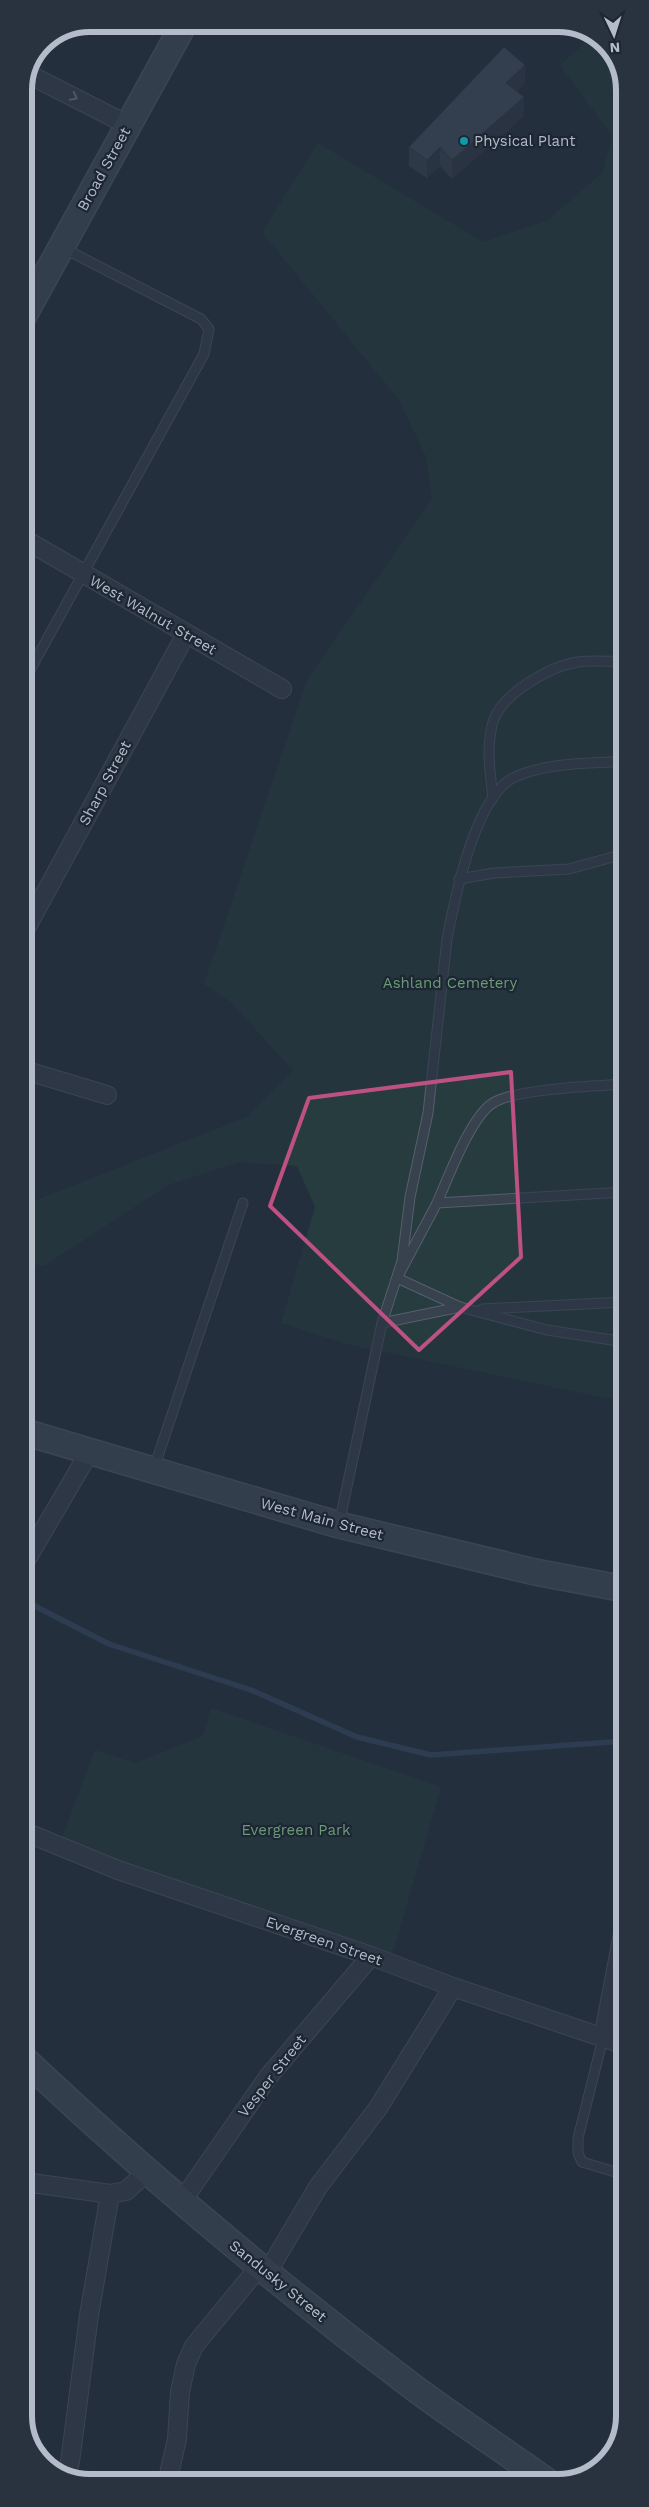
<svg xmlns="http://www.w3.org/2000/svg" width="649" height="2507" viewBox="0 0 649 2507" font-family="'Work Sans',sans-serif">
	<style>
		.green { fill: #263c3f }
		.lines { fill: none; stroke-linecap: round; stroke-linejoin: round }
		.stream { stroke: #394c67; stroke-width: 5.5 }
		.lane-casing { stroke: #565f6c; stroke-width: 11 }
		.street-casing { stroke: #565f6c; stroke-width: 20 }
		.secondary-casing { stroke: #565f6c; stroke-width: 28 }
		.lane { stroke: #38414e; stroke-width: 9 }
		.street { stroke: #38414e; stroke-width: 18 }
		.secondary { stroke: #465061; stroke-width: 25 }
		.wall { fill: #3b4654 }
		.shaded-wall { fill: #303945 }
		.building { fill: #455162; stroke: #303945 }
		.oneway { stroke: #7c8592 }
		.marked { fill: none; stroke: #bd5182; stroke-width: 4; stroke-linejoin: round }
		.culture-dot { fill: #0f9aa8; stroke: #1d2633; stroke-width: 2 }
		.labels { text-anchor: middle; stroke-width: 4.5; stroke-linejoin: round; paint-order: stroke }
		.poi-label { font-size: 15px; fill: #b4bcc9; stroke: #1d2633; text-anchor: start }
		.street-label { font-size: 15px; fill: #b4bcc9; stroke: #1d2633 }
		.park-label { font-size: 15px; fill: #6b9a76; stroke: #1d2633 }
		.rim { fill: none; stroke: #b4bcc9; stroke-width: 6 }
	</style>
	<rect width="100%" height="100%" fill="#242f3e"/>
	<!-- green -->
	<g class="green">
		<polygon points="592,37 605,43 624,78 625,1402 347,1344 281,1323 315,1207 297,1166 239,1162 168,1185 44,1266 24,1263 24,1205 247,1117 293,1071 231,1002 204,984 307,680 432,499 426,457 399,400 262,232 318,143 483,242 547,221 603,172 612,136 560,65"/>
		<polygon points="211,1708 441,1787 392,1955 60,1843 95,1750 135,1763 203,1736"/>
	</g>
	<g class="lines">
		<!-- stream -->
		<polyline class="stream" points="25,1601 109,1644 251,1690 357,1737 431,1755 625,1741"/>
		<defs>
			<g id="lane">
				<polyline points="24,681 204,354 209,329 201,319 63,248"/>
				<path d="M493,798C490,773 486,746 493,722C502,693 551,666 578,662C593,660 609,662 624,661"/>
				<polyline points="459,879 494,873 569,869 624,854"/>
				<path d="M437,1203C448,1178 471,1116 493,1103C515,1089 596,1086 625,1084"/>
				<polyline points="460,1307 397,1278 437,1203 625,1192"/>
				<polyline points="482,1309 625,1302"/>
				<polyline points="382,1323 460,1307 547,1330 625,1342"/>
				<polyline points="154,1468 243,1203"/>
				<path d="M339,1524L382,1323L402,1261L410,1197L428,1113L447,939C455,898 475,795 515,777C548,762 589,764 624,761"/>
				<polyline points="603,2038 578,2138 578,2153 582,2162 625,2175"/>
			</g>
			<g id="street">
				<polyline points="30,75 128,125"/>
				<polyline points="24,539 282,689"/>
				<polyline points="24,932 186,634"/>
				<polyline points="24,1070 107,1095"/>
				<polyline points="25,1562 90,1451"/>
				<polyline points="25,1832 118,1870 371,1956 453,1987 625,2045"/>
				<polyline points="603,2038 625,1923"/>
				<polyline points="25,2182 110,2194 126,2191 147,2172"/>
				<polyline points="182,2201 268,2077 371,1956"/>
				<polyline points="267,2273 318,2187 378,2108 453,1987"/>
				<polyline points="66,2475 70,2462 89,2315 110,2194"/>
				<polyline points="167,2483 177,2439 180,2392 186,2364 194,2346 259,2267"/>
			</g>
			<g id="secondary">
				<polyline points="24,315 184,24"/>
				<polyline points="24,1432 339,1525 535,1572 625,1589"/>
				<path d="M25,2060C147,2175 275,2283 409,2384C454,2418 502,2449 548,2482"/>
			</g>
		</defs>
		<!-- lane casing -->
		<use href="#lane" class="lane-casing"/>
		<!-- street casing -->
		<use href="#street" class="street-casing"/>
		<!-- secondary casing -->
		<use href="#secondary" class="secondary-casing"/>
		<!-- lane -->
		<use href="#lane" class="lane"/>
		<!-- street -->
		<use href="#street" class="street"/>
		<!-- secondary -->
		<use href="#secondary" class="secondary"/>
	</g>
	<!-- wall -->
	<polygon class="wall" points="525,83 517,91 524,116 452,179 440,166 427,178 409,166 409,147"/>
	<!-- shaded-wall -->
	<g class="shaded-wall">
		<polygon points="525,65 525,83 506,101 506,83"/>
		<polygon points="524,97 524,116 452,179 452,160"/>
		<polygon points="440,147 440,166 427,178 427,160"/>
	</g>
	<!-- building -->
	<polygon class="building" points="504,47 525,65 506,83 524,97 452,160 440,147 427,160 409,147"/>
	<!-- one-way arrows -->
	<defs><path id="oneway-chevron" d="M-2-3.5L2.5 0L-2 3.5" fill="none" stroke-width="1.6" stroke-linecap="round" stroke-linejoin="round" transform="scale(1.25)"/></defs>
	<use class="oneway" href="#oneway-chevron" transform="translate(74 97) rotate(27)"/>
	<!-- marked area -->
	<path d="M0 0H649V2507H0ZM511,1072L521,1257L419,1350L270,1206L309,1098Z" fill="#242f3e" fill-opacity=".55" fill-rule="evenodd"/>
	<path class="marked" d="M511,1072L521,1257L419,1350L270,1206L309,1098Z"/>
	<!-- markers -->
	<circle class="culture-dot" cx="464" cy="141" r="5"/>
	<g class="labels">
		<!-- poi labels -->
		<g class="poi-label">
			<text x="474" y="146">Physical Plant</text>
		</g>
		<!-- street labels -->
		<g class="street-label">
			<text transform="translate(104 169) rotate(-61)" y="5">Broad Street</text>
			<text transform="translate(153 615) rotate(30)" y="5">West Walnut Street</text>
			<text transform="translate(105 783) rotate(-62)" y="5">Sharp Street</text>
			<text transform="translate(322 1519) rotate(15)" y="5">West Main Street</text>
			<text transform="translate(324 1941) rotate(19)" y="5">Evergreen Street</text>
			<text transform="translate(272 2076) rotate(-52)" y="5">Vesper Street</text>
			<text transform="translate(278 2281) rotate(39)" y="5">Sandusky Street</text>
		</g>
		<!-- park labels -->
		<g class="park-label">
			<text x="450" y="988">Ashland Cemetery</text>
			<text x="296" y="1835">Evergreen Park</text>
		</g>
	</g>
	<!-- crop -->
	<path d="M0 0H649V2507H0ZM90 32H558A58 58 0 0 1 616 90V2416A58 58 0 0 1 558 2474H90A58 58 0 0 1 32 2416V90A58 58 0 0 1 90 32Z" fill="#29323f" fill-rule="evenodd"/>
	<path class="rim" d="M90 32H558A58 58 0 0 1 616 90V2416A58 58 0 0 1 558 2474H90A58 58 0 0 1 32 2416V90A58 58 0 0 1 90 32Z"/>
	<!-- north arrow -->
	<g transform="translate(614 35) rotate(176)" stroke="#1d2633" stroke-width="4" paint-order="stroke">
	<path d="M0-4L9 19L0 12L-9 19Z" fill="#b4bcc9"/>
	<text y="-8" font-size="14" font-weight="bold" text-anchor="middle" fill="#b4bcc9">N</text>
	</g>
</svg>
